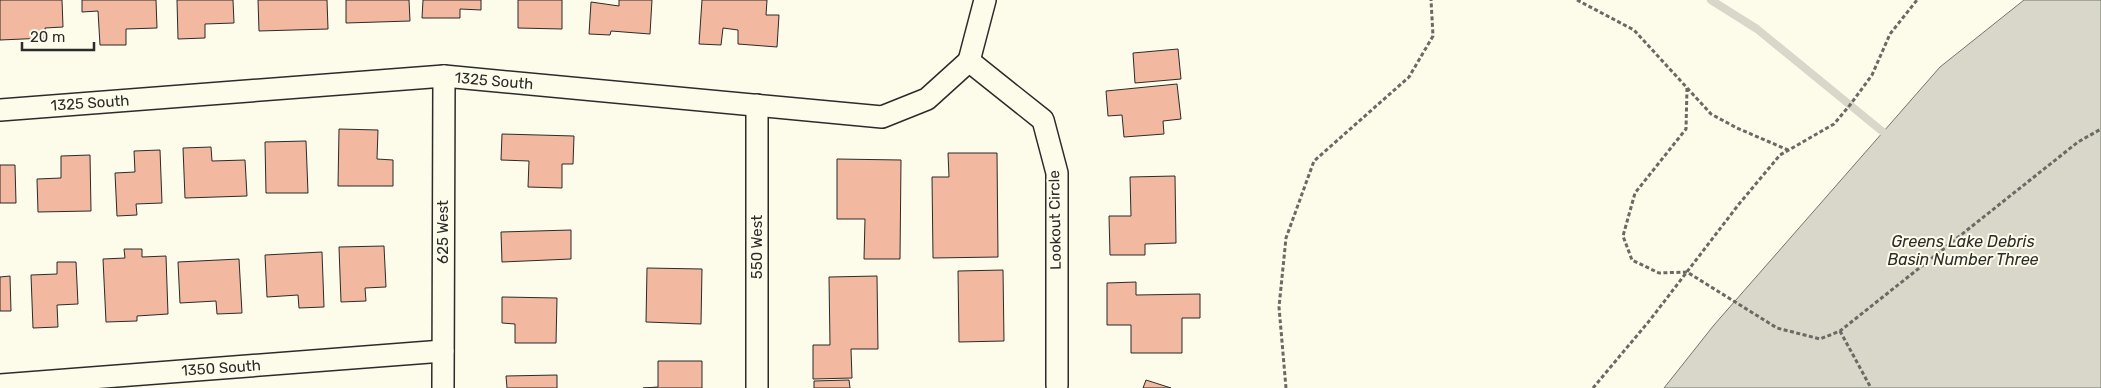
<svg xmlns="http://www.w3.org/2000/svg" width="2101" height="388" viewBox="0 0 2101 388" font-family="Rubik,sans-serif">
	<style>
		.water { fill: #d8d7c9; stroke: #74746e }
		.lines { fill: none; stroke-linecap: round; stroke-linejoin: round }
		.stream { stroke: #d8d7c9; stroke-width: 8 }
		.building { fill: #f2b8a0; stroke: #2b2b2b }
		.minor-casing { stroke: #2b2b2b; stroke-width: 24 }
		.path { stroke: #6a6964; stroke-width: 3; stroke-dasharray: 4 2.5; stroke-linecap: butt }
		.minor { stroke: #fdfbea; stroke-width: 21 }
		.labels { text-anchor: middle; stroke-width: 4; stroke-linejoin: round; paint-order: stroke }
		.street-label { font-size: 15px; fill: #2b2b2b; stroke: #fdfbea }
		.water-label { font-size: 16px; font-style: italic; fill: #2b2b2b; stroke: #fdfbea }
	</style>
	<rect width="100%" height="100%" fill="#fdfbea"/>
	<!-- water -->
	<polygon class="water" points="2024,0 2101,0 2101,388 1664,388 1714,325 1940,67"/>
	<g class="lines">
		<!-- stream -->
		<polyline class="stream" points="1711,0 1757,29 1883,132"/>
	</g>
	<!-- building -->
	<g class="building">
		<polygon points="0,0 62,0 63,27 45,28 46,38 0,40"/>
		<polygon points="82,0 156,0 157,28 126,29 126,45 100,45 98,11 82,12"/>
		<polygon points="177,0 233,0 234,23 205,24 205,38 178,39"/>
		<polygon points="258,0 327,0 328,29 259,31"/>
		<polygon points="346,0 409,0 410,21 346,23"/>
		<polygon points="423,0 481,0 481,10 460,9 460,18 422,18"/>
		<polygon points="518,0 562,0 562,29 518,28"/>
		<polygon points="619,0 652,0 650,34 611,31 610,35 589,34 591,2 619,6"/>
		<polygon points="702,0 767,0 766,15 779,15 777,47 738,44 738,30 723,28 721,45 699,44"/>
		<polygon points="1178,49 1181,79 1135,83 1133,53"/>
		<polygon points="1177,84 1181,119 1163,121 1164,134 1124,137 1122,115 1108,116 1106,91"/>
		<polygon points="339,129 378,130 377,159 393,160 393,186 338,186"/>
		<polygon points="502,134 574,136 573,164 562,164 562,188 528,187 529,161 501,160"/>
		<polygon points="306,141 308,193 266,193 265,142"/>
		<polygon points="211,147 212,161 245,160 247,196 185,198 183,148"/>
		<polygon points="160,150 162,203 136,204 137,215 117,216 115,173 135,172 134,151"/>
		<polygon points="948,153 997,153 998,257 933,258 932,177 949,177"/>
		<polygon points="90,155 91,211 38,212 37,179 61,178 61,156"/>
		<polygon points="837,159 901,160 900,259 864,259 865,219 837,219"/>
		<polygon points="0,165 15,165 16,203 0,203"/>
		<polygon points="1175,176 1176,243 1145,244 1145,255 1110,255 1109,216 1131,216 1130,177"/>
		<polygon points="571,230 571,259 502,262 501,232"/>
		<polygon points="384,246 386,287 365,288 366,301 341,302 339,247"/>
		<polygon points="124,249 142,249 142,257 166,256 168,314 137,316 137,321 106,322 103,259 125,258"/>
		<polygon points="322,252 324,307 299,308 298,295 267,297 265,255"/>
		<polygon points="239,259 242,313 217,314 216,301 180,303 178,262"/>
		<polygon points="57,262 76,262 78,304 57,305 58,327 33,328 31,275 57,274"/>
		<polygon points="647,268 702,269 701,324 646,322"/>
		<polygon points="1003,270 1004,341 959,342 958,271"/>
		<polygon points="10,276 11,311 0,311 0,277"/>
		<polygon points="877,276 878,349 851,349 852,378 813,379 813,345 830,345 829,277"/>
		<polygon points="1136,282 1136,295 1200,294 1200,318 1182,318 1182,353 1131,353 1131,325 1107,325 1107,283"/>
		<polygon points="502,297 557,298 556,343 515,343 515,324 502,323"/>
		<polygon points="658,361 702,361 702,388 643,388 658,387"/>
		<polygon points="557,375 557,388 507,388 506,376"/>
		<polygon points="849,380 850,388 814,388 814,381"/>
		<polygon points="1146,380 1171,388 1143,388"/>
	</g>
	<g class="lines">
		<defs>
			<g id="minor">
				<polyline points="969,61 1043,120 1057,173 1057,385"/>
				<polyline points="969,61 985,0"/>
				<polyline points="757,105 757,388"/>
				<polyline points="0,110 444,76 882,117 927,99 969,61"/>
				<polyline points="0,385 443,351"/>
				<polyline points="443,388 444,76"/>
			</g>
		</defs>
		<!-- minor casing -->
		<use href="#minor" class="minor-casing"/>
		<!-- path -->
		<g class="path">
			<polyline points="1577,0 1634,30 1711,114 1737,128 1788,150"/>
			<polyline points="1687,88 1686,129 1635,193 1623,236 1632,260 1659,273 1687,272 1777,328 1820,339 1840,331 2078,142 2101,129"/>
			<polyline points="1840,331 1871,388"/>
			<polyline points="1286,388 1279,307 1286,238 1314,161 1409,77 1433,36 1431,0"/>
			<polyline points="1593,388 1650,320 1739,204 1780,155 1834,124 1850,105 1872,75 1890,34 1917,0"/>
		</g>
		<!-- minor -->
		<use href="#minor" class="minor"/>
	</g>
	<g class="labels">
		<!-- street labels -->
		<g class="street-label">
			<text transform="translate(494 81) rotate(5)" y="5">1325 South</text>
			<text transform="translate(90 103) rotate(-4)" y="5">1325 South</text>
			<text transform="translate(1055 220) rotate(-91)" y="5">Lookout Circle</text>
			<text transform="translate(443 232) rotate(-90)" y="5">625 West</text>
			<text transform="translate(757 247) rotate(-90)" y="5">550 West</text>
			<text transform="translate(221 368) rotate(-4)" y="5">1350 South</text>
		</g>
		<!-- water labels -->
		<g class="water-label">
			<text x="1963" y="247">Greens Lake Debris<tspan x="1963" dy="18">Basin Number Three</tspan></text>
		</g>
	</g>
	<!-- scale -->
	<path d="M22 42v8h72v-8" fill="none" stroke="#2b2b2b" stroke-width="2.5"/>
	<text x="30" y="42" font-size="15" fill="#2b2b2b" stroke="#fdfbea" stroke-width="4" paint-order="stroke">20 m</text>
</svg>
